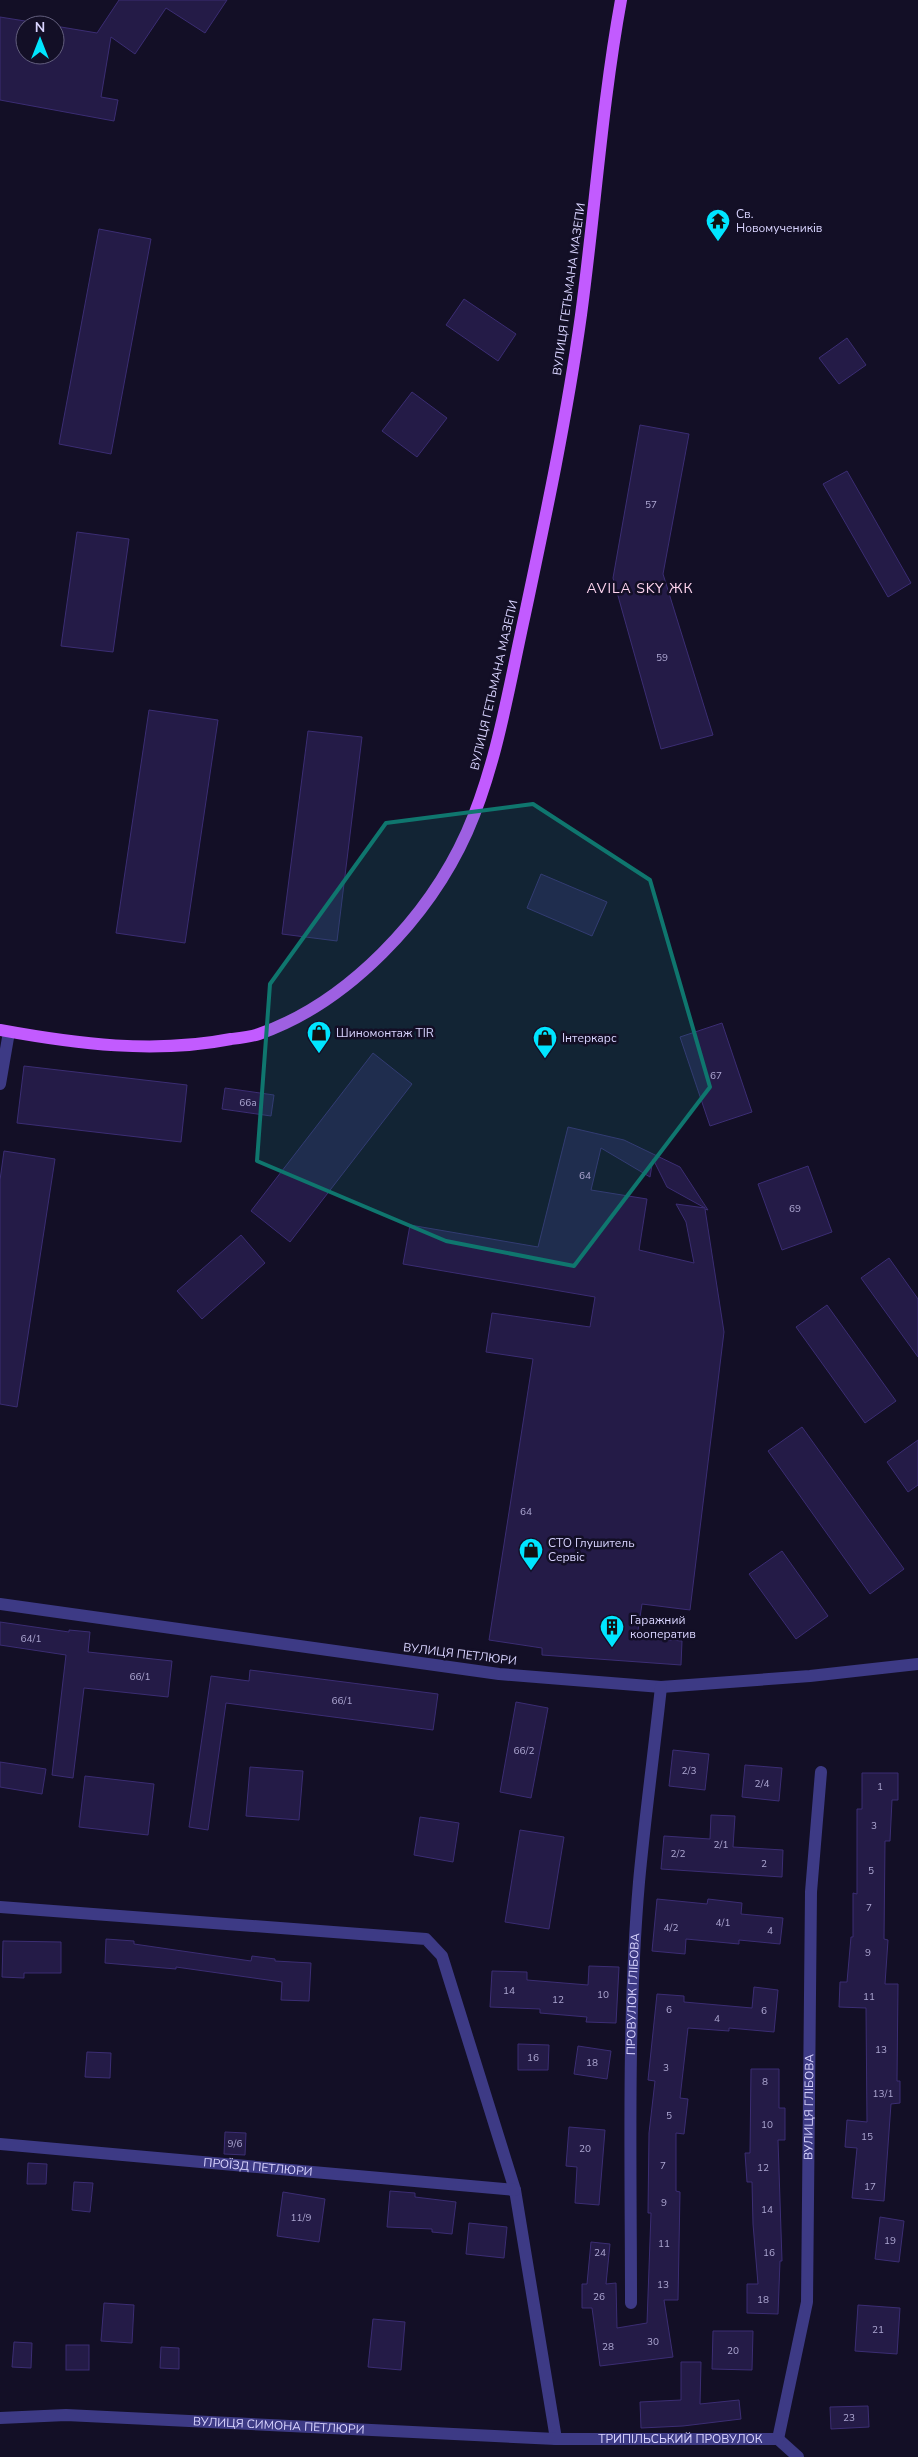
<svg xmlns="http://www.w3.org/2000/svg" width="918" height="2457" viewBox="0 0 918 2457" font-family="'Nunito Sans',sans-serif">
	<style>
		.building { fill: #241b47; stroke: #3b2d73; fill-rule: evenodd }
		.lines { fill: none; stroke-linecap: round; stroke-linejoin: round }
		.minor { stroke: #3d3a85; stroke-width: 12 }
		.major { stroke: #c25bff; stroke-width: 12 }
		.marked { fill: #0f766e; fill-opacity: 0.2; stroke: #0f766e; stroke-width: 4; stroke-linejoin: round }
		.labels { text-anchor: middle; stroke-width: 5; stroke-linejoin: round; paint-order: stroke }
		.number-label { font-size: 10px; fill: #aca6d1 }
		.poi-label { font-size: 12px; fill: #d9d4ff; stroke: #130f26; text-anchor: start }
		.street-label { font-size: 12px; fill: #d9d4ff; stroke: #130f26 }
		.neighbourhood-label { font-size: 14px; letter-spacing: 1px; fill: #ffd6f0; stroke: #130f26 }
	</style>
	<rect width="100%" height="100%" fill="#130f26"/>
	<!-- building -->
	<g class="building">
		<polygon points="119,0 227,0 205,33 166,8 135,54 111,37 101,97 118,100 114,121 0,100 0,17 25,21 25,55 55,55 55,26 97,33"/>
		<polygon points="99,229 151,239 111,454 59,444"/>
		<polygon points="464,299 516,334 498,361 446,325"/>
		<polygon points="847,338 866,365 839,384 819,358"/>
		<polygon points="412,392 447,418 417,457 382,431"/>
		<polygon points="640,425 689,434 663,574 713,735 661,749 613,578"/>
		<polygon points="847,471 911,583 888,597 823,484"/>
		<polygon points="77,532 129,539 113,652 61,646"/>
		<polygon points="149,710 218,720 185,943 116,933"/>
		<polygon points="308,731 362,737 337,941 282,934"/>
		<polygon points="541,874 607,902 592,936 527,908"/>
		<polygon points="722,1023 752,1112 710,1126 680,1037"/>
		<polygon points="373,1053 412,1084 290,1242 251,1211"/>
		<polygon points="24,1066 187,1085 181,1142 17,1123"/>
		<polygon points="225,1088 274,1095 271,1116 222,1109"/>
		<path d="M568,1127L624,1140L680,1167L708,1210L705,1209L724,1332L690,1610L642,1604L637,1637L682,1641L681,1665L542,1655V1648L489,1640L533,1359L486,1352L492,1313L590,1327L595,1297L403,1264L410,1225L538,1247ZM601,1148L650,1177L653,1159L667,1187L705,1208L676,1204L686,1222L694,1263L639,1250L647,1199L591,1190Z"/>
		<polygon points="4,1151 55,1159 17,1407 0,1404 0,1180"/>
		<polygon points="808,1166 832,1232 782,1250 758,1184"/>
		<polygon points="241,1235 265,1263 202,1319 177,1291"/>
		<polygon points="889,1258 918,1299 918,1357 861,1278"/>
		<polygon points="827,1305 896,1401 865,1423 796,1327"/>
		<polygon points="802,1427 904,1569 870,1594 768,1451"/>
		<polygon points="918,1440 918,1485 908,1492 887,1462"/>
		<polygon points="782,1551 828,1616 796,1639 749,1574"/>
		<polygon points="0,1622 69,1632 69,1630 90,1632 88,1652 172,1661 168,1697 84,1688 73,1778 52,1775 66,1655 0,1645"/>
		<polygon points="250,1670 438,1694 433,1730 226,1703 208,1830 189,1827 211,1676 249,1681"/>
		<polygon points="516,1702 548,1708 531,1798 500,1792"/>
		<polygon points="673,1750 709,1754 705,1790 669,1786"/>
		<polygon points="0,1762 46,1769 42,1794 0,1787"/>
		<polygon points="745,1765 782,1768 779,1801 742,1797"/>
		<polygon points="250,1767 303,1771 299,1820 246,1816"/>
		<polygon points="862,1773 898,1773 898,1800 892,1800 890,1841 885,1841 884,1939 888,1940 885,1984 898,1984 897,2081 900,2081 900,2103 891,2104 884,2201 852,2198 857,2148 845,2147 847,2120 867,2122 866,2008 839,2007 840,1982 847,1982 851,1937 853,1937 853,1893 857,1894 857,1809 862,1809"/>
		<polygon points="85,1776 154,1784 148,1835 79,1827"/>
		<polygon points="711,1815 735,1816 733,1847 783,1850 782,1877 661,1869 664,1836 710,1839"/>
		<polygon points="420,1817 459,1823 453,1862 414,1855"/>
		<polygon points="520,1830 564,1837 549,1929 505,1922"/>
		<polygon points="657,1899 707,1904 708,1899 742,1903 741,1914 783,1918 780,1944 739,1940 739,1944 686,1939 685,1954 652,1951"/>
		<polygon points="106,1939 134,1941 134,1944 251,1961 252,1956 275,1959 275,1961 311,1963 309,2001 281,2000 282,1982 176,1967 176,1969 105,1963"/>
		<polygon points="3,1941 61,1942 61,1973 24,1973 24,1978 2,1977"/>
		<polygon points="589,1966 619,1967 616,2023 586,2022 587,2017 540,2013 540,2009 490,2007 492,1971 527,1972 527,1980 588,1985"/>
		<polygon points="754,1987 778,1990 774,2032 729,2028 729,2031 688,2028 680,2098 688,2099 684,2134 676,2133 676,2191 680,2192 678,2300 664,2300 673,2357 600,2366 592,2308 582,2308 582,2284 587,2284 591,2242 610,2244 606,2284 616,2283 617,2328 647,2323 651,2213 648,2213 649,2133 655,2081 648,2080 657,1994 684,1996 684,2002 752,2008"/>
		<polygon points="518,2044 549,2045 548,2070 518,2070"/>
		<polygon points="578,2046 611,2051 607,2079 574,2074"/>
		<polygon points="87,2052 111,2053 110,2078 85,2077"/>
		<polygon points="751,2069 779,2069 779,2108 785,2108 785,2140 778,2140 782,2261 780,2261 778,2314 747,2313 747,2284 758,2284 753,2224 752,2182 747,2182 745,2153 750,2153"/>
		<polygon points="569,2127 605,2130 599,2205 575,2203 577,2167 566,2166"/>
		<polygon points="225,2132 246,2133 245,2155 224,2154"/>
		<polygon points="28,2163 47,2164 46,2184 27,2184"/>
		<polygon points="74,2182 93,2183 90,2212 72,2210"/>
		<polygon points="390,2191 415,2193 415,2197 456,2202 452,2234 432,2232 432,2229 387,2227"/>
		<polygon points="283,2192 325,2199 319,2242 277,2236"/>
		<polygon points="880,2217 904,2221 899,2262 875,2259"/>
		<polygon points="469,2223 507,2227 504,2258 466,2254"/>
		<polygon points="104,2303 134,2305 132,2343 101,2341"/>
		<polygon points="858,2305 900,2308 897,2354 855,2351"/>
		<polygon points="373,2319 405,2322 401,2370 368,2367"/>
		<polygon points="713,2331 753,2331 752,2370 712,2369"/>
		<polygon points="14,2342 32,2343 31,2368 12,2367"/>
		<rect x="66" y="2345" width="23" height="25"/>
		<polygon points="161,2347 179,2348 179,2369 160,2368"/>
		<polygon points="681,2362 701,2362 700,2404 739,2400 741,2419 683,2426 641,2428 640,2402 681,2400"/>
		<polygon points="868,2406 869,2427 831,2429 830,2407"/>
	</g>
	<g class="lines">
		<!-- minor -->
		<g class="minor">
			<polyline points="0,1084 9,1032"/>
			<polyline points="0,1604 499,1674 661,1687 810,1676 918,1664"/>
			<polyline points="0,1907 426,1939 442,1956 515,2190 556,2439"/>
			<path id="s1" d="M0,2144L515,2190"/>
			<path id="s2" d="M631,2303C631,2163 627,2022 639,1882C645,1817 654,1752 661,1687"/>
			<path id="s3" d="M0,2418L66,2415L556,2439H778L798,2457"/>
			<path id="s4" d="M778,2439L807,2302L811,1892L821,1772"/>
		</g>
		<!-- major -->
		<path class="major" d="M0,1030C76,1044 155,1054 231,1039C240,1038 250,1037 259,1034C348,1003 429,917 467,832C497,764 509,686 525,614C546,515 567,416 581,315C595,211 602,104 621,0"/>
	</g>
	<!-- marked area -->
	<path class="marked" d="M533,804L650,880L710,1087L574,1266L446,1241L257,1161L270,984L386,823Z"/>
	<!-- icons -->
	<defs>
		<symbol id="temple-pin" viewBox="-11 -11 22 30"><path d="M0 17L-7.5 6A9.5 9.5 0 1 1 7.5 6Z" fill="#00e5ff" stroke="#130f26"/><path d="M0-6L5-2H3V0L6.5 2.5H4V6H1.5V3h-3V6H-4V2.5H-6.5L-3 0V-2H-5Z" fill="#111"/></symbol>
		<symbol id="shop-pin" viewBox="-11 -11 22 30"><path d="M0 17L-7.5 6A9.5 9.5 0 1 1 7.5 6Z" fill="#00e5ff" stroke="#130f26"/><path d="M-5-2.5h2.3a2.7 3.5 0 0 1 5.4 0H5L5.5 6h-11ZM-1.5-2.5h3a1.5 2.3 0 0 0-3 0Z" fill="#111"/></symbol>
		<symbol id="building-pin" viewBox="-11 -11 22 30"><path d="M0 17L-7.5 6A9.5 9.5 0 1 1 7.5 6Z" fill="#00e5ff" stroke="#130f26"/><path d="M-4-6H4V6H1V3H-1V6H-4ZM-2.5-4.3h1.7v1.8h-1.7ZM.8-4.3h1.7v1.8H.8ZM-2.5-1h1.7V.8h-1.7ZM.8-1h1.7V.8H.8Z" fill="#111"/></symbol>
	</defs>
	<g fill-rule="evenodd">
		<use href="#temple-pin" x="704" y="207" width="28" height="38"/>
		<use href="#shop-pin" x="305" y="1019" width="28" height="38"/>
		<use href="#shop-pin" x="531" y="1024" width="28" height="38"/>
		<use href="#shop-pin" x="517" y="1536" width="28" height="38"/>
		<use href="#building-pin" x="598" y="1613" width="28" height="38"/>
	</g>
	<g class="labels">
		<!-- number labels -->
		<g class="number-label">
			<text x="651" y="508">57</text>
			<text x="662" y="661">59</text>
			<text x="716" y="1079">67</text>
			<text x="248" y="1106">66а</text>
			<text x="585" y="1179">64</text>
			<text x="795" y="1212">69</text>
			<text x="526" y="1515">64</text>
			<text x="31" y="1642">64/1</text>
			<text x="140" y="1680">66/1</text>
			<text x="342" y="1704">66/1</text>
			<text x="524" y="1754">66/2</text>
			<text x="689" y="1774">2/3</text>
			<text x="762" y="1787">2/4</text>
			<text x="880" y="1790">1</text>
			<text x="874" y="1829">3</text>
			<text x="721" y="1848">2/1</text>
			<text x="678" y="1857">2/2</text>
			<text x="764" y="1867">2</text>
			<text x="871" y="1874">5</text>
			<text x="869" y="1911">7</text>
			<text x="723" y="1926">4/1</text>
			<text x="671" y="1931">4/2</text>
			<text x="770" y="1934">4</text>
			<text x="868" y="1956">9</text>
			<text x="509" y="1994">14</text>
			<text x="603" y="1998">10</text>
			<text x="869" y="2000">11</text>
			<text x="558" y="2003">12</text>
			<text x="669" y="2013">6</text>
			<text x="764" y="2014">6</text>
			<text x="717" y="2022">4</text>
			<text x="881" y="2053">13</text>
			<text x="533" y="2061">16</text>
			<text x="592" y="2066">18</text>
			<text x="666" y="2071">3</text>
			<text x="765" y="2085">8</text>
			<text x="883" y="2097">13/1</text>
			<text x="669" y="2119">5</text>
			<text x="767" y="2128">10</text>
			<text x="867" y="2140">15</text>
			<text x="235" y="2147">9/6</text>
			<text x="585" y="2152">20</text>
			<text x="663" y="2169">7</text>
			<text x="763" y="2171">12</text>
			<text x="870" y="2190">17</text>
			<text x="664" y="2206">9</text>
			<text x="767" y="2213">14</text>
			<text x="301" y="2221">11/9</text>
			<text x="890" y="2244">19</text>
			<text x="664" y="2247">11</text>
			<text x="600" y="2256">24</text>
			<text x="769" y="2256">16</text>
			<text x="663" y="2288">13</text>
			<text x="599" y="2300">26</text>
			<text x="763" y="2303">18</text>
			<text x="878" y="2333">21</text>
			<text x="653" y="2345">30</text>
			<text x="608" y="2350">28</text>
			<text x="733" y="2354">20</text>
			<text x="849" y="2421">23</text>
		</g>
		<!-- poi labels -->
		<g class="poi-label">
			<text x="736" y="218">Св.<tspan x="736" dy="14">Новомучеників</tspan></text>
			<text x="336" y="1037">Шиномонтаж TIR</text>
			<text x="562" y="1042">Інтеркарс</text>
			<text x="548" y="1547">СТО Глушитель<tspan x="548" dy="14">Сервіс</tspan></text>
			<text x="630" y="1624">Гаражний<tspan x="630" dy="14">кооператив</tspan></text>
		</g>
		<!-- street labels -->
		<g class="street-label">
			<text transform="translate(569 289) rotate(-82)" y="4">ВУЛИЦЯ ГЕТЬМАНА МАЗЕПИ</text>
			<text transform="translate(494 685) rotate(-77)" y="4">ВУЛИЦЯ ГЕТЬМАНА МАЗЕПИ</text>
			<text transform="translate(460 1654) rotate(7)" y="4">ВУЛИЦЯ ПЕТЛЮРИ</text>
			<text dy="4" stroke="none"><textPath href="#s2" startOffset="309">ПРОВУЛОК ГЛІБОВА</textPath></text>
			<text dy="4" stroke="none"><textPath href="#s4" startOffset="335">ВУЛИЦЯ ГЛІБОВА</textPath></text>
			<text dy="4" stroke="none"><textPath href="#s1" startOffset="259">ПРОЇЗД ПЕТЛЮРИ</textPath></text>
			<text dy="4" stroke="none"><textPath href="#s3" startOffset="279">ВУЛИЦЯ СИМОНА ПЕТЛЮРИ</textPath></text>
			<text dy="4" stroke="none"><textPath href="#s3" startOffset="681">ТРИПІЛЬСЬКИЙ ПРОВУЛОК</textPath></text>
		</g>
		<!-- neighbourhood labels -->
		<g class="neighbourhood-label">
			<text x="640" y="593">AVILA SKY ЖК</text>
		</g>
	</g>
	<!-- north arrow -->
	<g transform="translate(40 40)"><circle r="24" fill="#130f26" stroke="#625e7d"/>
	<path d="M0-4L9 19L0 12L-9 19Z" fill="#00e5ff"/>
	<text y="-8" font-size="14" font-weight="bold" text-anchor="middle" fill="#d9d4ff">N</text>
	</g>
</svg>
